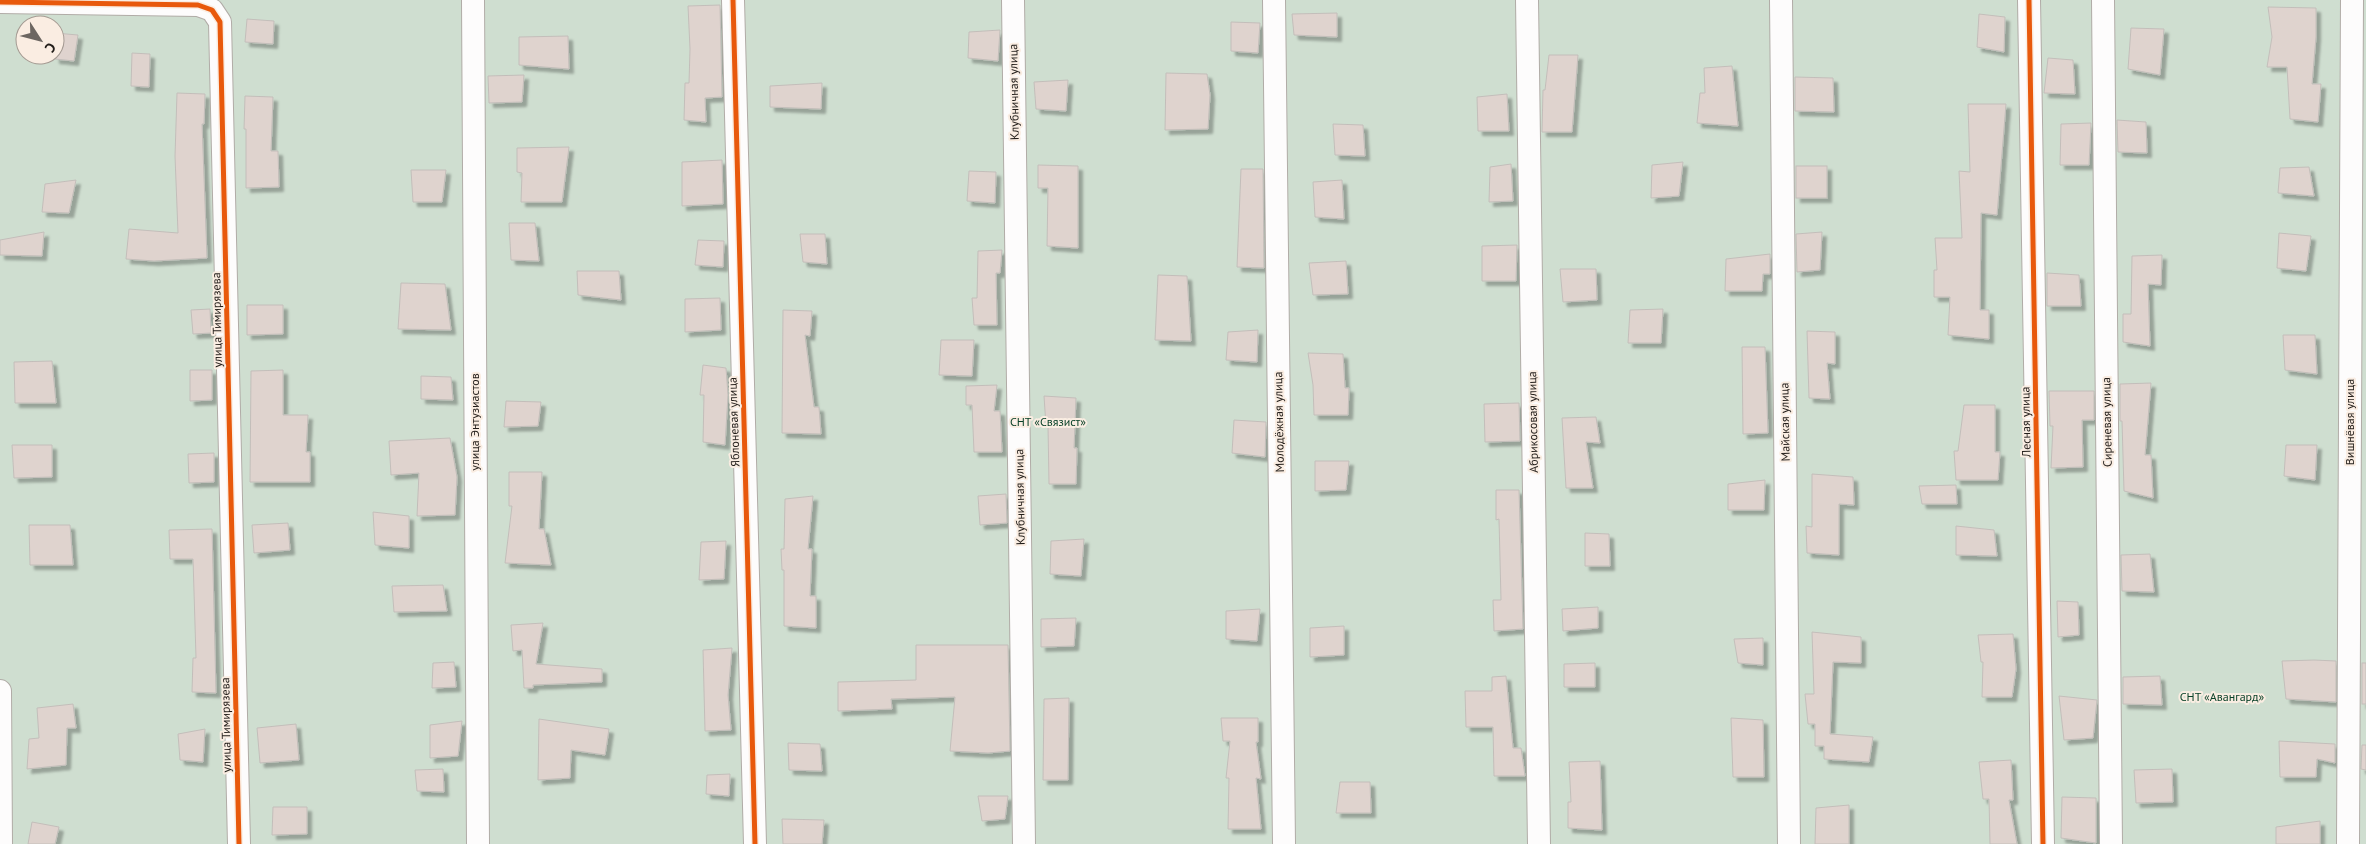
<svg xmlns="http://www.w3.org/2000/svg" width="2366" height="844" viewBox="0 0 2366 844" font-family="'PT Sans',sans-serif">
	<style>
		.green { fill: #cfded0; fill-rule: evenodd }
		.building { fill: #dfd3ce; stroke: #c3beba; filter: url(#shadow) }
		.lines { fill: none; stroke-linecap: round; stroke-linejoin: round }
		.minor-casing { stroke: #b1aca7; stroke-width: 24 }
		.minor { stroke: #fdfcfc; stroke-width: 22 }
		.cycleway-casing { stroke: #faede2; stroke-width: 8 }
		.cycleway { stroke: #e8590c; stroke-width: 5 }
		.labels { text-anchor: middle; stroke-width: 4; stroke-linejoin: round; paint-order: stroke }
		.street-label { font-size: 12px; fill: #221d19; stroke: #faede2 }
		.park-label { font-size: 12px; fill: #094128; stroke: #faede2 }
	</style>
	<defs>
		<filter id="shadow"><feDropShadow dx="4.5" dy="4.5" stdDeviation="1" flood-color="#0004"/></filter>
	</defs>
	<rect width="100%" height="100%" fill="#f4eee8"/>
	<!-- green -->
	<path class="green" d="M0,0H2366V844H0ZM25,25H55V55H25Z"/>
	<!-- building -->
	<g class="building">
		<polygon points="720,5 722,97 705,98 706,122 684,120 685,83 689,83 690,49 688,6"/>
		<polygon points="2268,7 2316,8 2316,37 2312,84 2321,84 2318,122 2290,119 2287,67 2267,67 2272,37"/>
		<polygon points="1337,13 1337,37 1294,35 1292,14"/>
		<polygon points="1979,14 2005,17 2004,52 1977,47"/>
		<polygon points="247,19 274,21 273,44 245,42"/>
		<polygon points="1231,22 1260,23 1258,53 1231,51"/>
		<polygon points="2131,28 2164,29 2160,75 2128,69"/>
		<polygon points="1000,30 998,61 968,58 969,32"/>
		<polygon points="55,33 78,35 74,61 55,59"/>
		<polygon points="568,36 569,69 519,65 519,37"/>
		<polygon points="132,53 150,54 149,87 131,86"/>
		<polygon points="1549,55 1578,55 1572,132 1542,132 1543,90 1545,90"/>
		<polygon points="2048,58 2073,60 2075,94 2044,93"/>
		<polygon points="1732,66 1738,126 1697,123 1700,93 1705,93 1704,68"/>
		<polygon points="1166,73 1207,74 1210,95 1208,129 1165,130"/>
		<polygon points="524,75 522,102 489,103 488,76"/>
		<polygon points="1795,77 1833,78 1834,112 1795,111"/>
		<polygon points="1068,80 1066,111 1036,109 1034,82"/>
		<polygon points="822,83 821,109 770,107 770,86"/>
		<polygon points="177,93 205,94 204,124 202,124 207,258 154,261 126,259 129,229 178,233 175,156"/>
		<polygon points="1507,94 1509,131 1478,131 1477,97"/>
		<polygon points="245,96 273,97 271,151 278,151 279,187 246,188 246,129 244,129"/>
		<polygon points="1968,104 2006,104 1997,215 1981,213 1980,310 1989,310 1989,339 1948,335 1950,297 1934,297 1934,270 1937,270 1935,238 1962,238 1959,171 1970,172"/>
		<polygon points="2117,120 2146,122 2147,153 2118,152"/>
		<polygon points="2091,123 2089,165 2060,165 2061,124"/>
		<polygon points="1333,124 1363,125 1365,156 1335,155"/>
		<polygon points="569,147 562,202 521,202 522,173 517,172 517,148"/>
		<polygon points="722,160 723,204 682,206 682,162"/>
		<polygon points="1683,162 1679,196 1651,198 1652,165"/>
		<polygon points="1511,164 1513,201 1489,202 1490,167"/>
		<polygon points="1038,165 1078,166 1078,248 1047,246 1048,188 1038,188"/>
		<rect x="1796" y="166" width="31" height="32"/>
		<polygon points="2309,167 2314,196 2278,193 2280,168"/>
		<polygon points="1241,169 1263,169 1264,268 1237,267"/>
		<polygon points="411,170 446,170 442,202 413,202"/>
		<polygon points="969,171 996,172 995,203 967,201"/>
		<polygon points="76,180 69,213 42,212 45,184"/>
		<polygon points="1342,180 1344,219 1315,217 1313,182"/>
		<polygon points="509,223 535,223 539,261 511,260"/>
		<polygon points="44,232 42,256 0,255 0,240"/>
		<polygon points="1822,232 1820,270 1797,272 1796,234"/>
		<polygon points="2279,233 2311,236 2306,271 2277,268"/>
		<polygon points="800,234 825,234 827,264 803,262"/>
		<polygon points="698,240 724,241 723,267 695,265"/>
		<polygon points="1517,245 1516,281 1482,281 1482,246"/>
		<polygon points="1002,250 1000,273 996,273 997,325 974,325 972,298 977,298 978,251"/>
		<polygon points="1770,254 1770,274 1763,274 1762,291 1725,291 1726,259"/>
		<polygon points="2162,255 2161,285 2148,284 2150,346 2123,342 2123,314 2131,314 2132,256"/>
		<polygon points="1346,261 1348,294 1313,295 1309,263"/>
		<polygon points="1560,269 1596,269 1597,300 1563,302"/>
		<polygon points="577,271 619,271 621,300 578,295"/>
		<polygon points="2047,273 2079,275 2081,306 2047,306"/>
		<polygon points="1158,275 1187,276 1191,341 1155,340"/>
		<polygon points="401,283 445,284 451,330 398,329"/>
		<polygon points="720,298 721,330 685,332 685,299"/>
		<polygon points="247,305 283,305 283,334 247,335"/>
		<polygon points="210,309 211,333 193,334 191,310"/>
		<polygon points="1663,309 1661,343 1628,343 1630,310"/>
		<polygon points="783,310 812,311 810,336 805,335 814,407 819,407 821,434 782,433"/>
		<polygon points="1258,330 1257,362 1226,360 1228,332"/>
		<polygon points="1807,331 1835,332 1835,364 1827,363 1830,399 1809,398"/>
		<polygon points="2283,335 2315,335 2317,374 2285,370"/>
		<polygon points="941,340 974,340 972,376 939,375"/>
		<polygon points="1742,347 1765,347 1768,433 1743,434"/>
		<polygon points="1308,353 1343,354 1345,388 1349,388 1348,415 1314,415 1313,385"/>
		<polygon points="52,361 56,403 15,403 14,362"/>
		<polygon points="703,365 726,368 728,395 725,445 703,442 704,395 700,395"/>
		<polygon points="190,370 212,370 212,400 190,401"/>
		<polygon points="283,370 283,415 308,415 306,452 310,452 310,482 250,482 251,371"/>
		<polygon points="421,376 451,377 453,400 421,399"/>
		<polygon points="2151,383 2145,455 2151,455 2153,498 2124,491 2122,421 2120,421 2120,384"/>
		<polygon points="997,385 994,411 1000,411 1002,452 974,452 972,405 966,405 966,386"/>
		<polygon points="2049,391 2094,391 2094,420 2082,420 2083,467 2051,468 2053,426 2050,426"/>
		<polygon points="1044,396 1076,398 1074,448 1077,448 1076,484 1049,484 1048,426 1046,426"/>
		<polygon points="506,401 541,402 538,426 504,427"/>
		<polygon points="1519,403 1520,441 1485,442 1484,404"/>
		<polygon points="1964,405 1995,405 1995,452 2000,452 1998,480 1956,480 1954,451 1958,451"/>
		<polygon points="1596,417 1600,443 1586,442 1593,488 1566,488 1562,418"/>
		<polygon points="1234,420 1266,422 1265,457 1232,453"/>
		<polygon points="450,438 457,477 455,515 417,516 419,473 391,475 389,441"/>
		<polygon points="12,445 52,445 52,477 14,478"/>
		<polygon points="2286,445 2317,445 2315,480 2284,476"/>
		<polygon points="214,453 214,482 189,483 188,454"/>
		<polygon points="1315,461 1349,461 1346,490 1315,491"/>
		<polygon points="509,472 542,472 539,529 544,529 551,565 505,563 512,506 509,506"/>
		<polygon points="1812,474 1853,477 1854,505 1839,504 1839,555 1807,553 1806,526 1812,527"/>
		<polygon points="1765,480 1764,510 1728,510 1728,484"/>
		<polygon points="1956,485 1957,504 1922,504 1919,486"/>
		<polygon points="1496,490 1519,490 1523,629 1494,631 1493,600 1501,600 1499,519 1496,520"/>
		<polygon points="1006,494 1007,523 980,525 978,496"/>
		<polygon points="813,496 808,549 812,549 810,596 816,596 816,628 784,626 784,570 782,570 781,549 784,549 785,499"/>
		<polygon points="373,512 409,516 409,548 375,545"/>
		<polygon points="288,523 290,550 254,553 252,525"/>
		<polygon points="29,525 70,525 73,565 30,565"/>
		<polygon points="1956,526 1994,530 1997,556 1956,555"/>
		<polygon points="212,529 216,693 192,692 193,658 196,658 193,559 170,559 169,530"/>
		<polygon points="1585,533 1609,534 1610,566 1585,566"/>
		<polygon points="1084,539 1081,576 1050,574 1051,541"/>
		<polygon points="726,541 724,579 699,580 701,542"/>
		<polygon points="2150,554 2154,592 2122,591 2121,555"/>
		<polygon points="443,585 447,611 394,612 392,586"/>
		<polygon points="2057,601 2078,602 2079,635 2058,637"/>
		<polygon points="1598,607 1598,628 1563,631 1562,609"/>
		<polygon points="1260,609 1257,641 1226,639 1226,611"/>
		<polygon points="1076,618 1074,646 1041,647 1041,619"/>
		<polygon points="543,623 536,664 602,669 602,682 533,685 533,688 524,688 522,650 513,651 511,625"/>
		<polygon points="1344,626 1344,655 1310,657 1310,628"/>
		<polygon points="1812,632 1861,637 1861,663 1833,662 1830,734 1873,737 1869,762 1824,759 1824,746 1815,746 1815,724 1808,724 1805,694 1814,694"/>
		<polygon points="2013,634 2016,669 2012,697 1982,697 1983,662 1981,662 1978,635"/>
		<polygon points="1763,638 1763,665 1738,663 1734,639"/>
		<polygon points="916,645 1008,645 1010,751 988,753 950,751 955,697 891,699 892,709 838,711 838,682 916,680"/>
		<polygon points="732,648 728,695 731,730 705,731 703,650"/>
		<polygon points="2314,660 2336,661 2336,702 2286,699 2282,661"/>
		<polygon points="454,662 456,687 432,688 433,663"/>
		<polygon points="1595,663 1595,687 1564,687 1564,664"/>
		<rect x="2362" y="663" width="4" height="41"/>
		<polygon points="1506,676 1513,748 1521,748 1525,776 1494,776 1493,727 1466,727 1465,691 1492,691 1492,677"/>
		<polygon points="2160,676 2162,705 2123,704 2123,677"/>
		<polygon points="2059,696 2097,700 2093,738 2064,740"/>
		<polygon points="1069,698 1068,780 1043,780 1044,699"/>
		<polygon points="73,704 76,728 67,728 66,765 27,769 29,739 39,738 37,708"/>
		<polygon points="1221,718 1258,718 1258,742 1256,742 1261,779 1256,778 1261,829 1228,829 1229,778 1226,778 1230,741 1223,741"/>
		<polygon points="1731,718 1763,720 1764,777 1733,777"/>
		<polygon points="539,719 609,729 605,755 571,750 570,778 538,780"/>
		<polygon points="462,721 458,756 430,758 430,725"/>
		<polygon points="296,724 299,760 260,763 257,728"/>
		<polygon points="205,729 203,762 180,760 178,734"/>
		<polygon points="2279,741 2335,744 2335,763 2317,759 2316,777 2280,777"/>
		<polygon points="788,743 820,744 822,771 789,770"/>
		<polygon points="2362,745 2366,745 2366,770 2361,769"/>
		<polygon points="2011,760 2013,800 2009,800 2017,844 1990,844 1989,799 1983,799 1979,762"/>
		<polygon points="1600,761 1602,830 1568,828 1568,802 1571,802 1569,762"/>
		<polygon points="443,769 444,792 417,791 415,770"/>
		<polygon points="2172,769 2173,802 2136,803 2134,770"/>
		<polygon points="730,774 729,796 706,794 707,775"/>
		<polygon points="1340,782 1370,782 1371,813 1336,813"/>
		<polygon points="978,796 1008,796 1005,819 982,821"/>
		<polygon points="2062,797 2096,798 2096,843 2061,838"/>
		<polygon points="1849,805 1849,844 1815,844 1816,808"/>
		<polygon points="273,807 307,807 307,834 272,835"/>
		<polygon points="782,819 824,820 822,844 783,844"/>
		<polygon points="2320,821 2320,844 2276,844 2276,827"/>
		<polygon points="32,822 59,827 55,844 28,844"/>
	</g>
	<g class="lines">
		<defs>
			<g id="minor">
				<polyline points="473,0 478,844"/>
				<polyline points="733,0 755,844"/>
				<polyline points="1013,0 1024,844"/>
				<polyline points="1274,0 1284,844"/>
				<polyline points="1527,0 1539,844"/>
				<polyline points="1781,0 1789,844"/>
				<polyline points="2029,0 2043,844"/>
				<polyline points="2103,0 2111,844"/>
				<polyline points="0,2 198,5 212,10 220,22 239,844"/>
				<polyline points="0,691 1,844"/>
				<polyline points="2348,844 2352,0"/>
			</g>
		</defs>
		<!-- minor casing -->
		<use href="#minor" class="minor-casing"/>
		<!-- minor -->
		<use href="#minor" class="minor"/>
		<defs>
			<g id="cycleway">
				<polyline points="733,0 755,844"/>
				<polyline points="2029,0 2043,844"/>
				<polyline points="0,2 198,5 212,10 220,22 239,844"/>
			</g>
		</defs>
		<!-- cycleway casing -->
		<use href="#cycleway" class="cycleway-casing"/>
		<!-- cycleway -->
		<use href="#cycleway" class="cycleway"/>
	</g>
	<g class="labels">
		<!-- street labels -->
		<g class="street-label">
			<text transform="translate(1014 92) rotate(-91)" y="4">Клубничная улица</text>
			<text transform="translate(217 320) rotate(-91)" y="4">улица Тимирязева</text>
			<text transform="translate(475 422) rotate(-90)" y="4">улица Энтузиастов</text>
			<text transform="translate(734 422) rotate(-92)" y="4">Яблоневая улица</text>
			<text transform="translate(1279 422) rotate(-91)" y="4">Молодёжная улица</text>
			<text transform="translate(1533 422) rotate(-91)" y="4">Абрикосовая улица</text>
			<text transform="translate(1785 422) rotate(-91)" y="4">Майская улица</text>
			<text transform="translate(2026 422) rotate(-91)" y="4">Лесная улица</text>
			<text transform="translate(2107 422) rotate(-91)" y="4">Сиреневая улица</text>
			<text transform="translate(2350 422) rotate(-90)" y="4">Вишнёвая улица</text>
			<text transform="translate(1020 497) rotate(-91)" y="4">Клубничная улица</text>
			<text transform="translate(226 725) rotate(-91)" y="4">улица Тимирязева</text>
		</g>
		<!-- park labels -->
		<g class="park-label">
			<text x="1048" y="426">СНТ «Связист»</text>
			<text x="2222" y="701">СНТ «Авангард»</text>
		</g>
	</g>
	<!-- north arrow -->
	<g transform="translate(40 40) rotate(126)"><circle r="24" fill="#faede2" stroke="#a49a92"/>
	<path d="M0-4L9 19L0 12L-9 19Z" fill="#6c6661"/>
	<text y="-8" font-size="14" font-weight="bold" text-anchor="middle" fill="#221d19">С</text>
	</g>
</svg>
